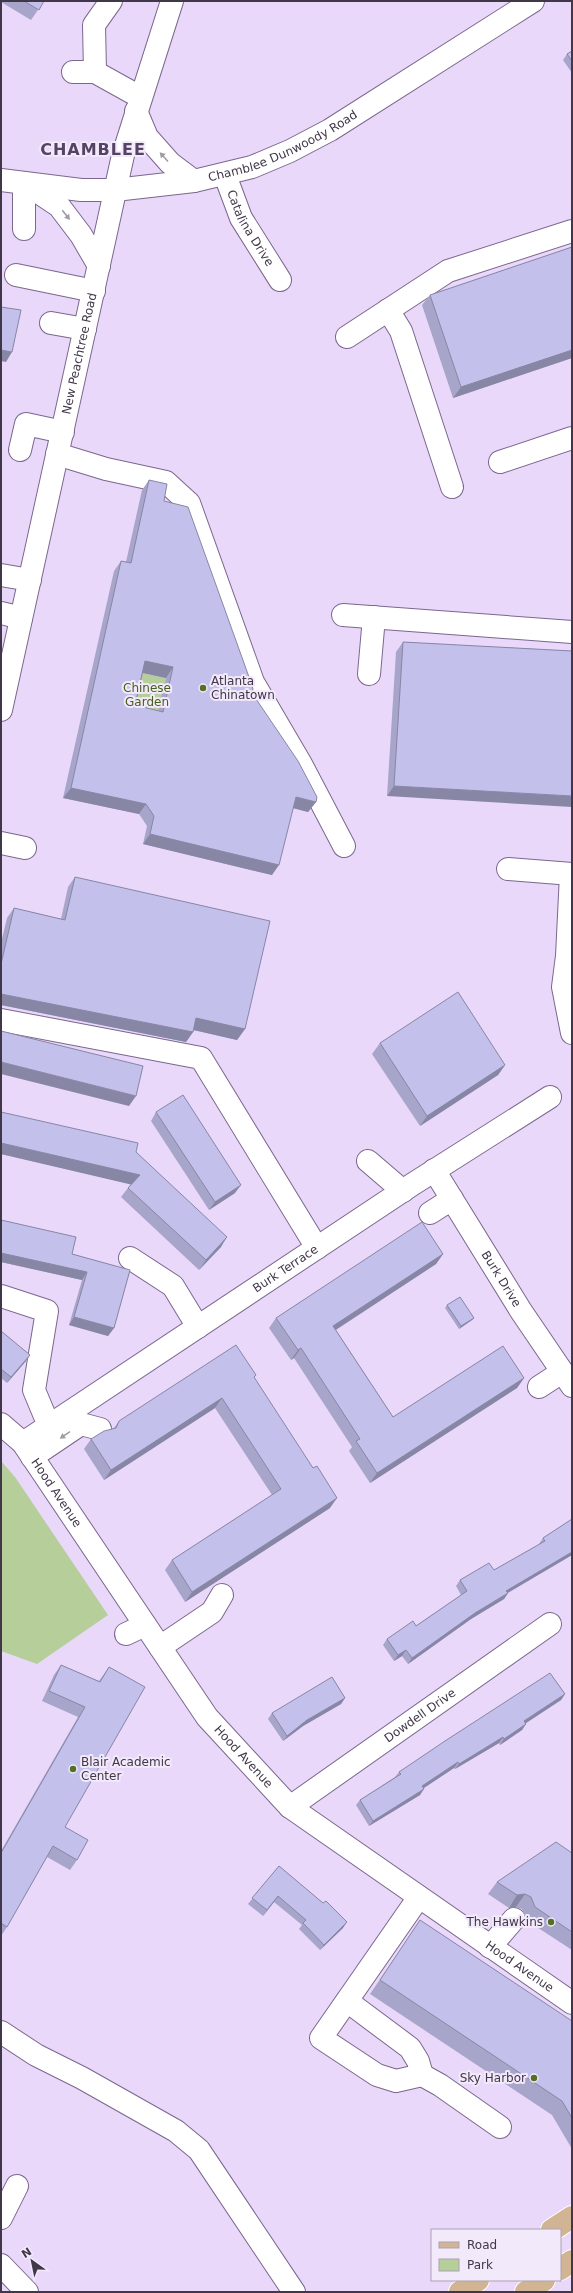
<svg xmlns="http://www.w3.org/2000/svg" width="573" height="2293" viewBox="0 0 573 2293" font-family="'DejaVu Sans',sans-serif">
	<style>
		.green { fill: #b6ce9a }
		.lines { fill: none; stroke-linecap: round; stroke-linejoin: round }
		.minor-casing { stroke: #7b678d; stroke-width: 24 }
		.major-casing { stroke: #fff; stroke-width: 24 }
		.minor { stroke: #fff; stroke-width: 22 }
		.major { stroke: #d1b494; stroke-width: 22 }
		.wall { fill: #a8a5cb; fill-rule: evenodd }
		.shaded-wall { fill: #8886a5 }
		.building { fill: #c3c0ec; stroke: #8886a5; fill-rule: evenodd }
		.oneway { fill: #a09ba4 }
		.poi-dot { fill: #537025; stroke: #f2e9fa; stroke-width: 1.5 }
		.labels { text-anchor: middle; stroke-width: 4; stroke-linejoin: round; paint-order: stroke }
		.street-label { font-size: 12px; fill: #403748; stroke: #f2e9fa }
		.poi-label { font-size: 12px; fill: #403748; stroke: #f2e9fa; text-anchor: start }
		.park-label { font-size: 12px; fill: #46601c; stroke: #f2e9fa }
		.district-label { font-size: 16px; font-weight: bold; letter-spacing: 1px; fill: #554265; stroke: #f2e9fa }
	</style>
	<rect width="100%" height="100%" fill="#e9d8fa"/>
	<!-- green -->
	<g class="green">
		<polygon points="138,672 166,678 156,723 132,717"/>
		<polygon points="1,1461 15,1477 108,1615 37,1664 1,1651"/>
	</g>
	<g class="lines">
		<defs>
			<g id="minor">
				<polyline points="73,72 95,72 140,97"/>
				<polyline points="95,72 94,25 111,1"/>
				<polyline points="136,111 147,137 170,163 194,181"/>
				<path id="s1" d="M225,175L241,218L280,280"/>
				<path id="s2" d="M1,180L81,190H115L194,181L252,167L290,151L330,130L533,1"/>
				<polyline points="24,183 24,229"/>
				<polyline points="29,186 59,206 81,235 99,266"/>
				<polyline points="16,275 94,291"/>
				<polyline points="388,310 401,331 452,487"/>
				<polyline points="51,323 85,329"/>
				<polyline points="347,337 448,271 572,231"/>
				<polyline points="20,450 26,424 63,432"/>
				<polyline points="57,454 106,469 166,482 189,503 253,682 301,764 344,846"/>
				<polyline points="500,462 572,438"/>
				<polyline points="1,575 30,580"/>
				<polyline points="1,613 21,618"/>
				<polyline points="343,615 572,632"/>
				<polyline points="369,674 374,617"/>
				<path id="s3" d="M1,710L123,155L172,1"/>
				<polyline points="1,843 25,848"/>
				<polyline points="508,869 572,874"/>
				<polyline points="571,874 567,956 563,987 572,1033"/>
				<polyline points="1,1020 201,1058 317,1248"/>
				<polyline points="368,1161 403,1191"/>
				<path id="s4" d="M434,1170L521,1311L572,1386"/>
				<polyline points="430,1213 452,1199"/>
				<polyline points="130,1258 173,1286 198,1327"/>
				<polyline points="1,1296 47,1311 34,1390 49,1426"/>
				<polyline points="539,1387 562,1372"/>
				<path id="s5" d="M1,1424L23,1443L207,1717L290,1807L572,2003"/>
				<path id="s6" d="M23,1443L413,1184L550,1097"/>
				<polyline points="32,1457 81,1424 100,1429"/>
				<polyline points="126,1634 145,1625"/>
				<polyline points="160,1647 212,1612 222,1595"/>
				<path id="s7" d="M290,1807L550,1624"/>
				<polyline points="419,1897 321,2038 377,2075 396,2081 422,2075 440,2085 500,2127"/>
				<polyline points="490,1947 514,1919"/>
				<polyline points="347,2001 410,2048 418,2061 422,2075"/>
				<polyline points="1,2032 36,2055 82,2078 176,2131 199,2150 294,2292"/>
				<polyline points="1,2218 17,2186"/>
				<polyline points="1,2265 27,2292"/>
			</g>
			<g id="major">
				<polyline points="552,2230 572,2217"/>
				<polyline points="560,2269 572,2261"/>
				<polyline points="460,2292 478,2280"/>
				<polyline points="526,2292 544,2280"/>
			</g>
		</defs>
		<!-- minor casing -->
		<use href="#minor" class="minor-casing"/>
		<!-- major casing -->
		<use href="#major" class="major-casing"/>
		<!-- minor -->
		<use href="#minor" class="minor"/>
		<!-- major -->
		<use href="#major" class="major"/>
	</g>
	<!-- wall -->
	<g class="wall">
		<polygon points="1,1 44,1 31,20 1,2"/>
		<polygon points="572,51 572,73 563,60 567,54"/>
		<polygon points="572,247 572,358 453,398 422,305 430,295"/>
		<path d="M149,480L164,501L252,693L316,802L308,812L293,808L272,875L143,844L147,826L139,814L63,798L114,571L121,561L126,562L142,490ZM143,673L166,678L158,711L135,705Z"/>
		<polygon points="403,642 572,651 387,796 396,652"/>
		<polygon points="75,877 245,1029 237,1040 194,1030 193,1032 186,1042 1,1005 1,943 7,918 14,908 61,919 68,887"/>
		<polygon points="380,1043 505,1065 498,1075 420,1126 372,1054"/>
		<polygon points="156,1112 235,1193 209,1210 151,1121"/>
		<polygon points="136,1152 221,1247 199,1270 121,1197 131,1184 1,1154"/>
		<polygon points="1,1220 72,1254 130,1270 114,1328 108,1336 69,1325 82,1280 1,1262"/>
		<polygon points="443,1254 436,1264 336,1330 393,1417 524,1378 517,1388 370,1483 349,1451 352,1447 294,1358 291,1360 269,1328 276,1318"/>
		<polygon points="447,1305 474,1318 472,1320 459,1329 445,1308"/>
		<polygon points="1,1331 26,1361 7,1383 1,1378"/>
		<polygon points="254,1378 330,1508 185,1602 165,1570 172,1560 272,1495 215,1408 104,1480 84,1449 91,1439 114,1428 119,1421"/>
		<polygon points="572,1519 572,1555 508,1593 504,1599 471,1619 408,1664 402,1656 394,1661 383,1645 387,1639 416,1626 461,1595 456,1586 460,1580 494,1570 540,1544 539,1544 543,1538"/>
		<polygon points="61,1665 99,1681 109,1667 65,1827 77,1860 70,1870 47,1857 7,1927 1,1936 1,1851 78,1717 42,1701 54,1675"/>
		<polygon points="565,1694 561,1700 526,1723 522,1730 500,1745 499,1743 455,1769 454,1768 423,1788 420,1795 369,1826 356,1805 360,1800 395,1777 399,1772"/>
		<polygon points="345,1698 341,1704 303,1726 283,1741 268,1719 272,1713"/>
		<polygon points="572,1853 572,1950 526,1920 522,1909 516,1907 509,1908 488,1894 497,1882"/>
		<polygon points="279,1866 323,1903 343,1928 320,1950 299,1929 302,1925 274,1902 263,1916 248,1904"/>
		<polygon points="411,1934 572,2021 572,2149 552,2115 370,1994"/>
	</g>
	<!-- shaded-wall -->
	<g class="shaded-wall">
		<polygon points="1,350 12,352 6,362 1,361"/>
		<polygon points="572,350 572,358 453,398 461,387"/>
		<polygon points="145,661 173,667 166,678 138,672"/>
		<polygon points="394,786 572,796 572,807 387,796"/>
		<polygon points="71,788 146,804 139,814 63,798"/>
		<polygon points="296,797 316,802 308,812 289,807"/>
		<polygon points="150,834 279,865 272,875 143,844"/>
		<polygon points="1,994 193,1032 186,1042 1,1005"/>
		<polygon points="196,1018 245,1029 237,1040 189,1029"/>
		<polygon points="1,1062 136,1096 129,1106 1,1074"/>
		<polygon points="505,1065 498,1075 420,1126 427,1116"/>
		<polygon points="1,1143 140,1175 133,1185 1,1154"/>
		<polygon points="241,1185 235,1193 209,1210 215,1202"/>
		<polygon points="227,1237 221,1247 199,1270 206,1260"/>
		<polygon points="1,1253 87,1272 82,1280 1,1262"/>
		<polygon points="443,1254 436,1264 326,1336 333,1326"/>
		<polygon points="74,1317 114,1328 108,1336 69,1325"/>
		<polygon points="474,1318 472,1320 459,1329 461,1326"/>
		<polygon points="301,1348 294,1358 291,1360 298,1350"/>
		<polygon points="30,1355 26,1361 7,1383 11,1377"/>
		<polygon points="524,1378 517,1388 370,1483 377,1473"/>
		<polygon points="222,1398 215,1408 104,1480 111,1470"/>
		<polygon points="337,1498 330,1508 185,1602 192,1592"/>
		<polygon points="572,1552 572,1555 502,1596 506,1591"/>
		<polygon points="508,1593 504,1599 471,1619 408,1664 412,1658 475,1613"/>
		<polygon points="406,1650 402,1656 394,1661 398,1655"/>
		<polygon points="565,1694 561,1700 520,1727 524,1721"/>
		<polygon points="345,1698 341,1704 303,1726 283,1741 287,1736 307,1720"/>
		<polygon points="526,1724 522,1730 500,1745 504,1739"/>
		<polygon points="503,1737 499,1743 455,1769 459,1764"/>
		<polygon points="458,1762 454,1768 418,1792 422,1786"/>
		<polygon points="424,1789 420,1795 369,1826 373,1821"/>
		<polygon points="525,1894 516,1907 509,1908 517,1895"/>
		<polygon points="278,1896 274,1902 263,1916 267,1910"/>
		<polygon points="347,1922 343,1928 320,1950 324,1945"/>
	</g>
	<!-- building -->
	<g class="building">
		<polygon points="24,1 44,1 39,10"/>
		<polygon points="572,51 572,61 567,54"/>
		<polygon points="572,247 572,350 461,387 430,295"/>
		<polygon points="1,307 21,310 12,352 1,350"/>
		<path d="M149,480L167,484L164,501L188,507L249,677L253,689L252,693L298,761L317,797L316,802L296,797L279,865L150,834L154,816L146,804L71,788L121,561L131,563ZM145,661L173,667L163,712L135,705Z"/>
		<polygon points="403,642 572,651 572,796 394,786"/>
		<polygon points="75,877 270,921 245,1029 196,1018 193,1032 1,994 1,964 14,908 65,920"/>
		<polygon points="458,992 505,1065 427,1116 380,1043"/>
		<polygon points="1,1031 143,1066 136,1096 1,1062"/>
		<polygon points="183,1095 241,1185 215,1202 156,1112"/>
		<polygon points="1,1112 138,1143 136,1152 227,1237 206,1260 128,1188 140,1175 1,1143"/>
		<polygon points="1,1220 76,1237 72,1254 130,1270 114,1328 74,1317 87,1272 1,1253"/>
		<polygon points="422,1222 443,1254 333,1326 393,1417 503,1346 524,1378 377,1473 356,1441 360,1439 301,1348 298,1350 276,1318"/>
		<polygon points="460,1297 474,1318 461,1326 447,1305"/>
		<polygon points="1,1331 30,1355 11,1377 1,1369"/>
		<polygon points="236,1345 256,1375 254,1377 313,1468 317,1466 337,1498 192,1592 172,1560 281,1489 222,1398 111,1470 91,1439 104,1431 116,1428 119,1421"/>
		<polygon points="572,1519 572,1552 506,1591 508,1593 475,1613 412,1658 406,1650 398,1655 387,1639 413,1621 416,1626 467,1591 460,1580 489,1563 494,1570 545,1541 543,1538"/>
		<polygon points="61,1665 100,1682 109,1667 145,1687 65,1827 88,1840 77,1860 53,1846 7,1927 1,1923 1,1853 85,1707 49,1691"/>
		<polygon points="550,1673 565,1694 524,1721 526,1724 504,1739 503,1737 459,1764 458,1762 422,1786 424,1789 373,1821 360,1800 401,1774 399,1772 445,1741"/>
		<polygon points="332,1677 345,1698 307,1720 287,1736 272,1713"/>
		<polygon points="556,1842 572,1853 572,1932 535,1907 531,1897 525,1894 517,1895 497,1882"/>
		<polygon points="279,1866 323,1903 326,1901 347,1922 324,1945 303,1923 306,1920 278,1896 267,1910 252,1898"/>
		<polygon points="420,1920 572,2021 572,2118 562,2101 380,1980"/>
	</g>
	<!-- one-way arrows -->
	<defs><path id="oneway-solid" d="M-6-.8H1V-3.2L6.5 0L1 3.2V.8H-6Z"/></defs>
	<g class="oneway">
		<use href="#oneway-solid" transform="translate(164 157) rotate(-132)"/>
		<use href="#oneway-solid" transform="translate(66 215) rotate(52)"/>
		<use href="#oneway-solid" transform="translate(65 1435) rotate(146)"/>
	</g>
	<!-- markers -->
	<g class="poi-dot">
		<circle cx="203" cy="688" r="4"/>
		<circle cx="73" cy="1769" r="4"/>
		<circle cx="551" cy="1922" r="4"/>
		<circle cx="534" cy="2078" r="4"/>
	</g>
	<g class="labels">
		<!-- street labels -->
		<g class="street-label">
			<text dy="4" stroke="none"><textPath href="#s2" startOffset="290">Chamblee Dunwoody Road</textPath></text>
			<text dy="4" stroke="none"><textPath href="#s1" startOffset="59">Catalina Drive</textPath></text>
			<text dy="4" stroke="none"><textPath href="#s3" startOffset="365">New Peachtree Road</textPath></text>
			<text dy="4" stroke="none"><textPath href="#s6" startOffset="315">Burk Terrace</textPath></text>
			<text dy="4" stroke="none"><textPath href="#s4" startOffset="128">Burk Drive</textPath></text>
			<text dy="4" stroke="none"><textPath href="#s5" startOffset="89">Hood Avenue</textPath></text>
			<text dy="4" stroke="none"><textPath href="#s7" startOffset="159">Dowdell Drive</textPath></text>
			<text dy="4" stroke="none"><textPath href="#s5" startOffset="413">Hood Avenue</textPath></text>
			<text dy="4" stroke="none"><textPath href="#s5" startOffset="761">Hood Avenue</textPath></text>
		</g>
		<!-- poi labels -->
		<g class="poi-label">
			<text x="211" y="685">Atlanta<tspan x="211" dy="14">Chinatown</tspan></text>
			<text x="81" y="1766">Blair Academic<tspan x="81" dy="14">Center</tspan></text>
			<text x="543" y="1926" text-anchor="end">The Hawkins</text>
			<text x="526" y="2082" text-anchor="end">Sky Harbor</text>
		</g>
		<!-- park labels -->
		<g class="park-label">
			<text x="147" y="692">Chinese<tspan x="147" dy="14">Garden</tspan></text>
		</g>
		<!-- district labels -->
		<g class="district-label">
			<text x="93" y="155">CHAMBLEE</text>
		</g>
	</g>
	<!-- border -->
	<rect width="573" height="2293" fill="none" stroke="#403748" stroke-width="4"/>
	<!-- legend -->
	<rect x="431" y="2229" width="130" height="52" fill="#f2e9fa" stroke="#aba2b3"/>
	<rect x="439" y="2242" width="20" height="6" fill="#d1b494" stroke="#aba2b3"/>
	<text x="467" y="2249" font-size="12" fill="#403748">Road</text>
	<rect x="439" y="2259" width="20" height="12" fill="#b6ce9a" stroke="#aba2b3"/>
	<text x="467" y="2269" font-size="12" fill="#403748">Park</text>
	<!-- north arrow -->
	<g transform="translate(32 2261) rotate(327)" stroke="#f2e9fa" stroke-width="3" paint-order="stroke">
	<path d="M0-3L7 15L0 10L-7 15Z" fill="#403748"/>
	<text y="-6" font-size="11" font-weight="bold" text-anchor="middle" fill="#403748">N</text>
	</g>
</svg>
